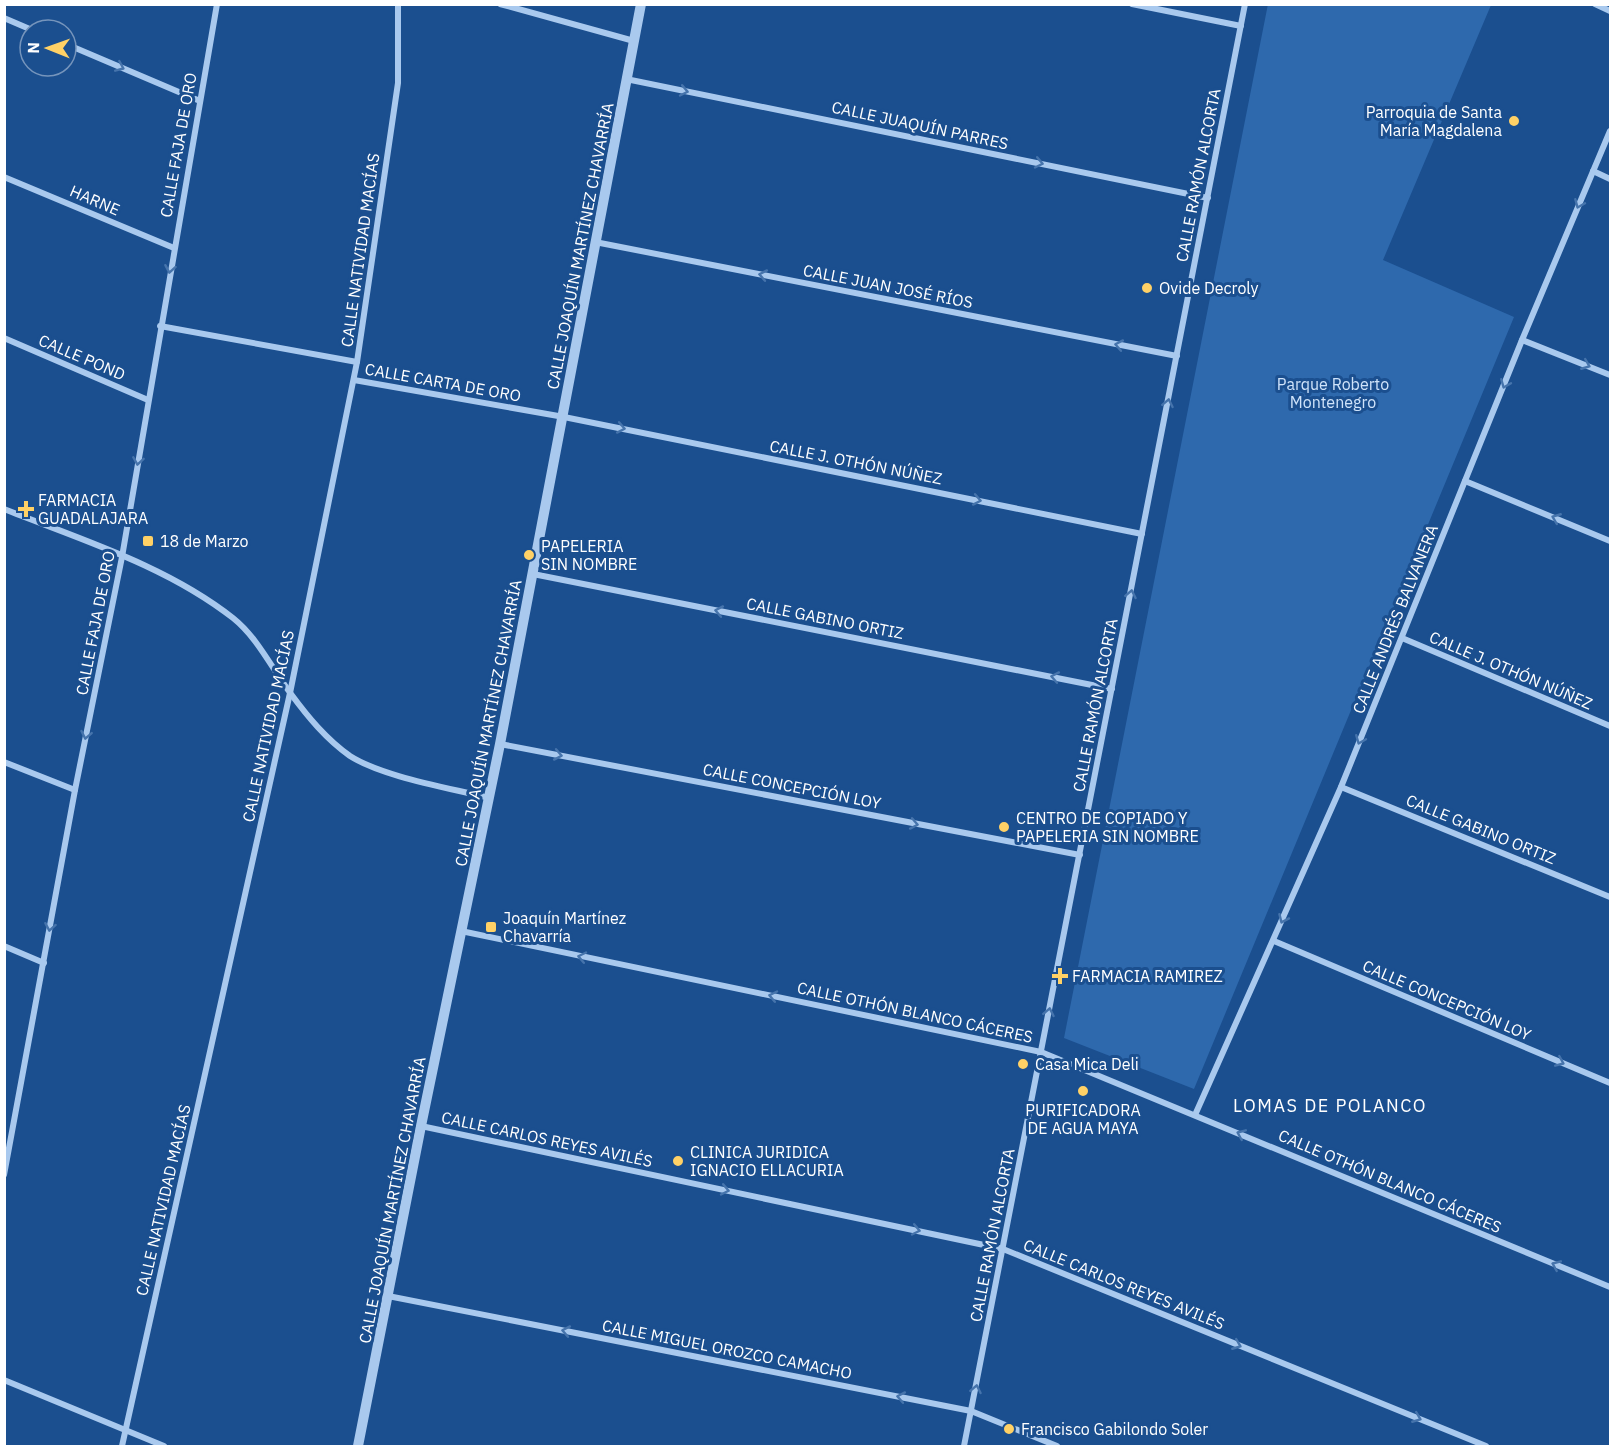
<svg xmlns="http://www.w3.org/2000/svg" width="1615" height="1451" viewBox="0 0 1615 1451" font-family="'IBM Plex Sans',sans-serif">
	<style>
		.green { fill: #2e69ad }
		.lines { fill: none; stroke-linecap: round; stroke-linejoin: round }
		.minor { stroke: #a9c9ee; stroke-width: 6 }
		.tertiary { stroke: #a9c9ee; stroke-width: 10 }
		.oneway { stroke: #4674ac }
		.poi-dot { fill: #ffd166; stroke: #1b4f8f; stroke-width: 2 }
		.labels { text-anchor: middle; stroke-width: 6; stroke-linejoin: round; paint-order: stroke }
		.poi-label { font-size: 16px; fill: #fff; stroke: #1b4f8f; text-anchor: start }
		.street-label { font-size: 16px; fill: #fff; stroke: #1b4f8f }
		.park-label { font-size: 16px; fill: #cfe3fa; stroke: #1b4f8f }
		.neighbourhood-label { font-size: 18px; letter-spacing: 1.5px; fill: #fff; stroke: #1b4f8f }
	</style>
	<rect width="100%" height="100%" fill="#1b4f8f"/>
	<!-- green -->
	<polygon class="green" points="1268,4 1491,5 1383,260 1514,317 1194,1089 1064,1038"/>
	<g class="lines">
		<!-- minor -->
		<g class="minor">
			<polyline points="500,4 634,41"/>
			<polyline points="1132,4 1241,26"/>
			<polyline points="1595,4 1610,11"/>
			<polyline points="4,18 32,30"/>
			<polyline points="66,44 200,101"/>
			<polyline points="626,79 1208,198"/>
			<polyline points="1593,171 1610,179"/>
			<polyline points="4,177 174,248"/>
			<polyline points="595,242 1177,356"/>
			<polyline points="160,326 357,362"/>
			<polyline points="4,338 148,400"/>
			<polyline points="1522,340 1610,375"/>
			<polyline points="354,380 564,417 1142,534"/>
			<polyline points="1465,481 1610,541"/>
			<path d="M4,509C82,540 167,566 233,618C258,638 272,669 291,694C308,717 326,739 350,756C383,777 450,788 489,798"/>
			<polyline points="533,574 1112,689"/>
			<polyline points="1402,638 1610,726"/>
			<polyline points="500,744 1080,855"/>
			<polyline points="4,762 75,790"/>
			<polyline points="1341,787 1610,897"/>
			<polyline points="461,931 1041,1052 1610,1287"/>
			<polyline points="1274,941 1610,1083"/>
			<polyline points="4,946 44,963"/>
			<polyline points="1195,1115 1341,787 1522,340 1610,131"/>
			<polyline points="421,1126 1003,1249 1486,1446"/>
			<polyline points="4,1175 75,790 122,557 217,4"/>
			<polyline points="388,1296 971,1411 1057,1446"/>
			<polyline points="4,1380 164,1446"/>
			<polyline points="122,1446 290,693 357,362 398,83 398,4"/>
			<polyline points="964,1446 1245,4"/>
		</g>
		<!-- tertiary -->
		<polyline class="tertiary" points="358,1446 421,1126 500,744 641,4"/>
	</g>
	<!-- one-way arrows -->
	<defs><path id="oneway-chevron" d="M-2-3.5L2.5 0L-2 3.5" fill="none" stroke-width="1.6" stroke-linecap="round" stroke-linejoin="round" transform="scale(1.5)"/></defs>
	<g class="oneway">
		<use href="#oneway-chevron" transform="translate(120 67) rotate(23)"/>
		<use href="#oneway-chevron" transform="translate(684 91) rotate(12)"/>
		<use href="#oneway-chevron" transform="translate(1039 163) rotate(12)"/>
		<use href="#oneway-chevron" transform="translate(1579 204) rotate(113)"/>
		<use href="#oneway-chevron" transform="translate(170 269) rotate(100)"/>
		<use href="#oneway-chevron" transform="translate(763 275) rotate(-169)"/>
		<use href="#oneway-chevron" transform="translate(1119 345) rotate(-169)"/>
		<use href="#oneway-chevron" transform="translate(1586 365) rotate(22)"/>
		<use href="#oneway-chevron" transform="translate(1505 384) rotate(112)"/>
		<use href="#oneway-chevron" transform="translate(1168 403) rotate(-79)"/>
		<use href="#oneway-chevron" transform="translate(621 428) rotate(11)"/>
		<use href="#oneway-chevron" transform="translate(138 461) rotate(99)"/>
		<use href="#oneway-chevron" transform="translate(977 500) rotate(11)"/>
		<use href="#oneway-chevron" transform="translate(1556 518) rotate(-158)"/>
		<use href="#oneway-chevron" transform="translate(1131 594) rotate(-79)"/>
		<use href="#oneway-chevron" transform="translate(719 611) rotate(-169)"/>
		<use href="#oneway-chevron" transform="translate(1055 677) rotate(-169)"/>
		<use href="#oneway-chevron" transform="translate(86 735) rotate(101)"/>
		<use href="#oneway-chevron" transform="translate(1360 740) rotate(112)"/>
		<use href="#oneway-chevron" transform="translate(558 755) rotate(11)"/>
		<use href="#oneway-chevron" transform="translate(914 824) rotate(11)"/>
		<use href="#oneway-chevron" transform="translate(1283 919) rotate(114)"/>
		<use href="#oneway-chevron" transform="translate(50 927) rotate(100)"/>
		<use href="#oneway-chevron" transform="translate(582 957) rotate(-168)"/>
		<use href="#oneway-chevron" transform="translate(773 996) rotate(-168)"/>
		<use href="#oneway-chevron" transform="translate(1049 1012) rotate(-79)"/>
		<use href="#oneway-chevron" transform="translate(1560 1062) rotate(23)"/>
		<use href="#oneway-chevron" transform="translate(1241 1134) rotate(-157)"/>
		<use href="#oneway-chevron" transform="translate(725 1190) rotate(12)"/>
		<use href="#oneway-chevron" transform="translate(916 1230) rotate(12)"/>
		<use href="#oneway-chevron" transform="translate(1556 1265) rotate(-157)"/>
		<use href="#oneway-chevron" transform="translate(566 1331) rotate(-169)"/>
		<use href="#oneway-chevron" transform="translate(1237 1345) rotate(22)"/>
		<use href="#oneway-chevron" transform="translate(976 1389) rotate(-79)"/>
		<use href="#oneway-chevron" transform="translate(901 1397) rotate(-169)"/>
		<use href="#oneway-chevron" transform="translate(1417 1418) rotate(22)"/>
	</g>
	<!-- markers -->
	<g class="poi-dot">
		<circle cx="1514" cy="121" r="6"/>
		<circle cx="1147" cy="288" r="6"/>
		<path d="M23 500h6v6h6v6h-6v6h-6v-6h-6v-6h6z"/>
		<rect x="142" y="535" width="12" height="12" rx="3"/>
		<circle cx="529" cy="555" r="6"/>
		<circle cx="1004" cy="827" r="6"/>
		<rect x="485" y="921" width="12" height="12" rx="3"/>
		<path d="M1057 967h6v6h6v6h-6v6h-6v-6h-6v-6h6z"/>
		<circle cx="1023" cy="1064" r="6"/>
		<circle cx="1083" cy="1091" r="6"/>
		<circle cx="678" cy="1161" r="6"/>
		<circle cx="1009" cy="1429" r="6"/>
	</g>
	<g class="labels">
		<!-- poi labels -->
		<g class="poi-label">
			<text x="1502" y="118" text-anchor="end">Parroquia de Santa<tspan x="1502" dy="18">María Magdalena</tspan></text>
			<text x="1159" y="294">Ovide Decroly</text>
			<text x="38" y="506">FARMACIA<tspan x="38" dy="18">GUADALAJARA</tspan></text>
			<text x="160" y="547">18 de Marzo</text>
			<text x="541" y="552">PAPELERIA<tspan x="541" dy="18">SIN NOMBRE</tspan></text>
			<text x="1016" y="824">CENTRO DE COPIADO Y<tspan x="1016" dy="18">PAPELERIA SIN NOMBRE</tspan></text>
			<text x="503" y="924">Joaquín Martínez<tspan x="503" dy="18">Chavarría</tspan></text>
			<text x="1072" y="982">FARMACIA RAMIREZ</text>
			<text x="1035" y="1070">Casa Mica Deli</text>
			<text x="1083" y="1116" text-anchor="middle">PURIFICADORA<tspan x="1083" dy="18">DE AGUA MAYA</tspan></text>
			<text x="690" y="1158">CLINICA JURIDICA<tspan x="690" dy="18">IGNACIO ELLACURIA</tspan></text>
			<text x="1021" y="1435">Francisco Gabilondo Soler</text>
		</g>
		<!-- street labels -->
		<g class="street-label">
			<text transform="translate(920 125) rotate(12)" y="6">CALLE JUAQUÍN PARRES</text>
			<text transform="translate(178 145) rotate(-80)" y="6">CALLE FAJA DE ORO</text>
			<text transform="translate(1198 175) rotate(-79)" y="6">CALLE RAMÓN ALCORTA</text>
			<text transform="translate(95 200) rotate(23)" y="6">HARNE</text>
			<text transform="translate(580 246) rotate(-79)" y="6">CALLE JOAQUÍN MARTÍNEZ CHAVARRÍA</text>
			<text transform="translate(360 250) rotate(-82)" y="6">CALLE NATIVIDAD MACÍAS</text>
			<text transform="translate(888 286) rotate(11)" y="6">CALLE JUAN JOSÉ RÍOS</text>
			<text transform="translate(82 357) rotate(23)" y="6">CALLE POND</text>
			<text transform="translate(443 382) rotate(10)" y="6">CALLE CARTA DE ORO</text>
			<text transform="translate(856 462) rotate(11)" y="6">CALLE J. OTHÓN NÚÑEZ</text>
			<text transform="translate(825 618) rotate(11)" y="6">CALLE GABINO ORTIZ</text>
			<text transform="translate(1395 619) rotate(-68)" y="6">CALLE ANDRÉS BALVANERA</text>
			<text transform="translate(95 623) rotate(-79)" y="6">CALLE FAJA DE ORO</text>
			<text transform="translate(1511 670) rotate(23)" y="6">CALLE J. OTHÓN NÚÑEZ</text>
			<text transform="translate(1095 705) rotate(-79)" y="6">CALLE RAMÓN ALCORTA</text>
			<text transform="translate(488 723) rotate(-79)" y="6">CALLE JOAQUÍN MARTÍNEZ CHAVARRÍA</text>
			<text transform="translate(268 726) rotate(-78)" y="6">CALLE NATIVIDAD MACÍAS</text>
			<text transform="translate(792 786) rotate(11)" y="6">CALLE CONCEPCIÓN LOY</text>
			<text transform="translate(1481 829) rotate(22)" y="6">CALLE GABINO ORTIZ</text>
			<text transform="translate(1447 1000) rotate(23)" y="6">CALLE CONCEPCIÓN LOY</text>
			<text transform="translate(915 1012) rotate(12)" y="6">CALLE OTHÓN BLANCO CÁCERES</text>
			<text transform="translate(547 1139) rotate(12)" y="6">CALLE CARLOS REYES AVILÉS</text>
			<text transform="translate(1390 1181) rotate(23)" y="6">CALLE OTHÓN BLANCO CÁCERES</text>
			<text transform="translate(163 1200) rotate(-77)" y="6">CALLE NATIVIDAD MACÍAS</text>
			<text transform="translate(392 1200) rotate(-79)" y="6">CALLE JOAQUÍN MARTÍNEZ CHAVARRÍA</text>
			<text transform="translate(992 1235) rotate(-79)" y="6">CALLE RAMÓN ALCORTA</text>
			<text transform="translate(1124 1284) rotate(22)" y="6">CALLE CARLOS REYES AVILÉS</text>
			<text transform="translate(727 1349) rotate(11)" y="6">CALLE MIGUEL OROZCO CAMACHO</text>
		</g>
		<!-- park labels -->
		<g class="park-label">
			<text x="1333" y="390">Parque Roberto<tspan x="1333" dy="18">Montenegro</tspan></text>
		</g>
		<!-- neighbourhood labels -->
		<g class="neighbourhood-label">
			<text x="1330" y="1112">LOMAS DE POLANCO</text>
		</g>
	</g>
	<!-- border -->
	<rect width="1615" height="1451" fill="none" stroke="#ffffff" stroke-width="12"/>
	<!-- north arrow -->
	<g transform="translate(48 48) rotate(271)"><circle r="28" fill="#1b4f8f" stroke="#7695bc" stroke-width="1.5"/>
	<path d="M0-4.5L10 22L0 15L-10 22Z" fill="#ffd166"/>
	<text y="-9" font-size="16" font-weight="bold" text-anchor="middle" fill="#ffffff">N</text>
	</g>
</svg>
